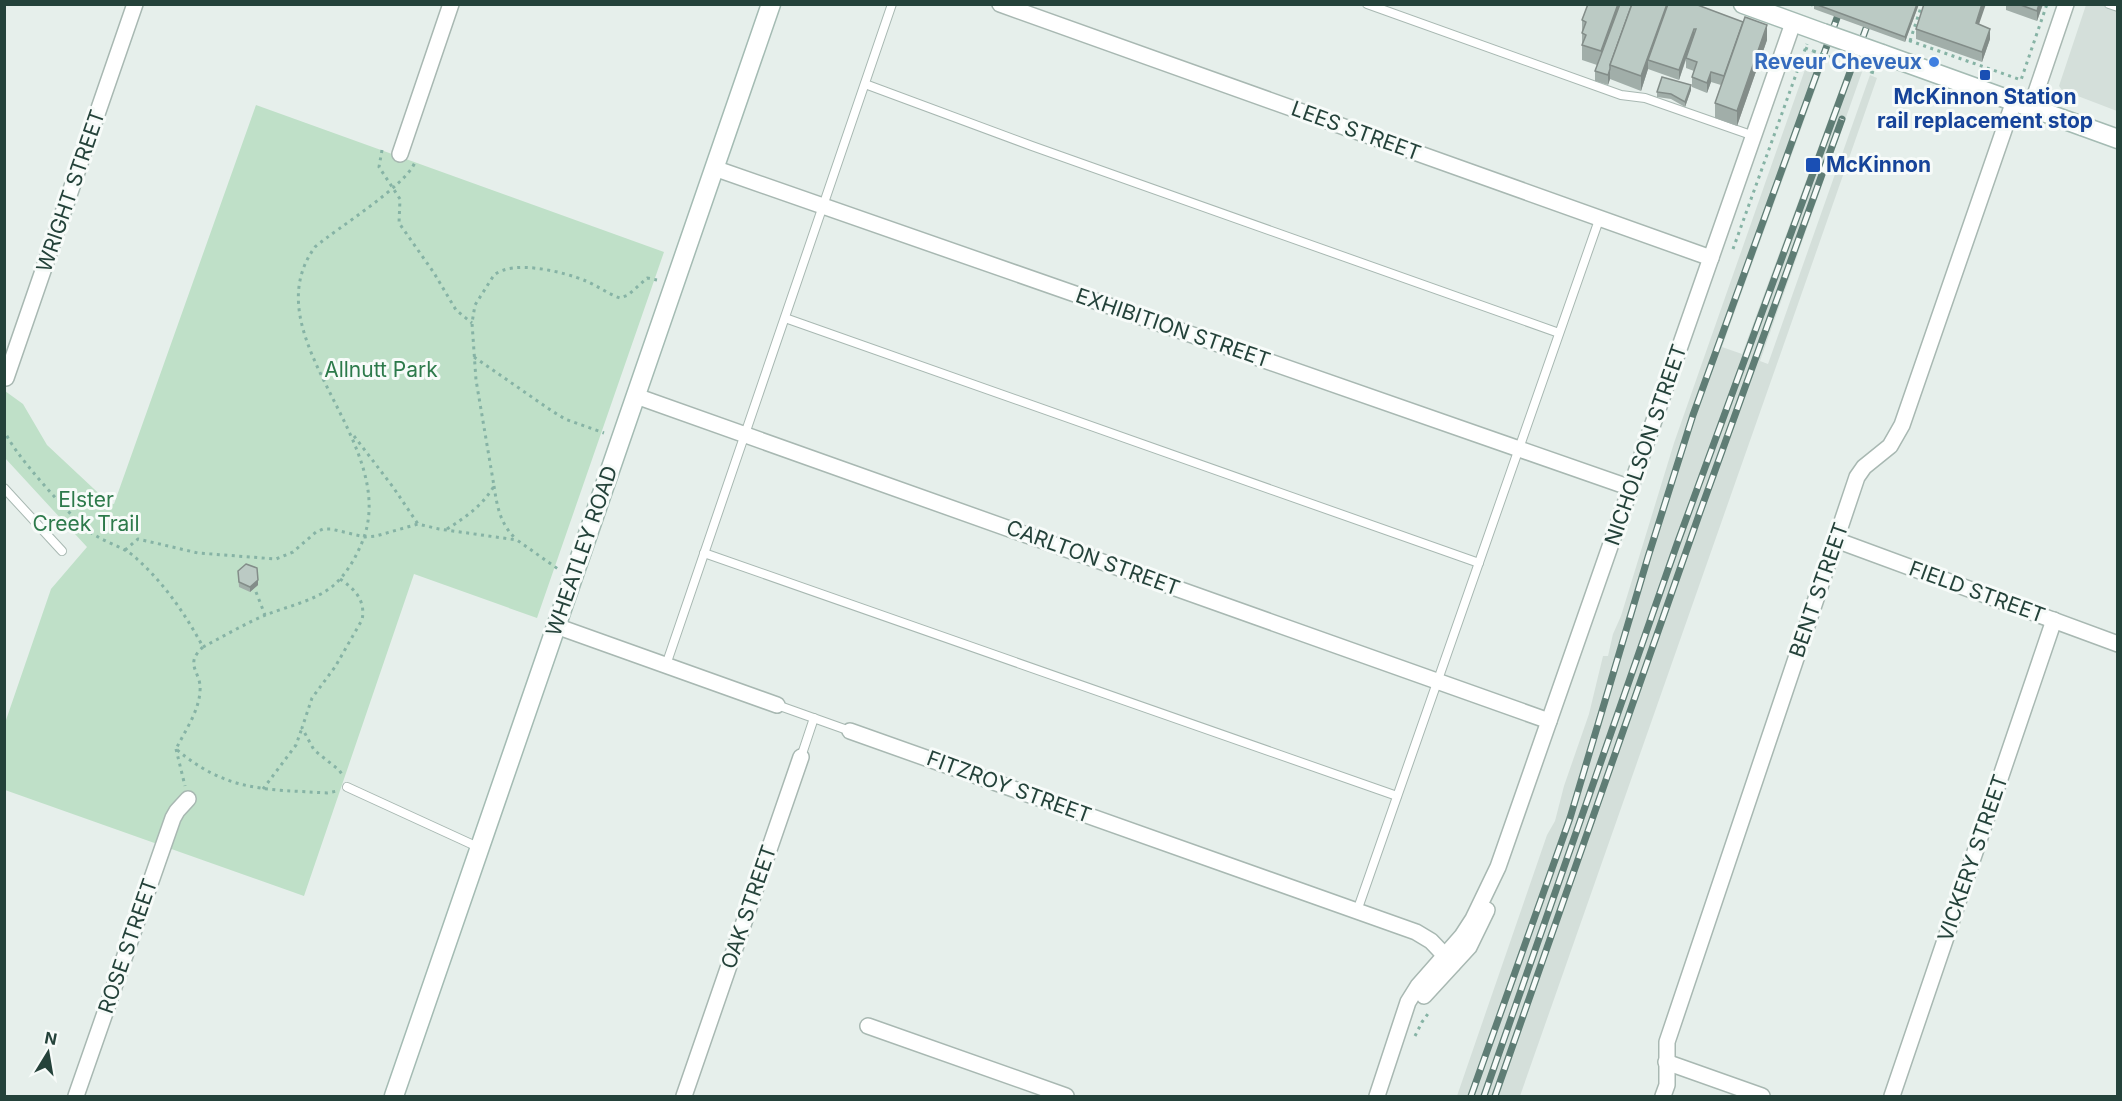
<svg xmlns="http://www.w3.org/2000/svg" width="2122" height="1101" viewBox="0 0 2122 1101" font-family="Inter,sans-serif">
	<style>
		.built { fill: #d4dfda }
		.green { fill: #bfe0c8 }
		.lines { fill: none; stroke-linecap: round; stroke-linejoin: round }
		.lane-casing { stroke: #a8b8b2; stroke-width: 10 }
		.street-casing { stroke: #a8b8b2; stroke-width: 18 }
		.secondary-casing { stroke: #a4bbb3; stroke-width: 21 }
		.path { stroke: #86b3a5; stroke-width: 3; stroke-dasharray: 3 4.5; stroke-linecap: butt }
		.lane { stroke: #fff; stroke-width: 8 }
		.street { stroke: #fff; stroke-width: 15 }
		.secondary { stroke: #fff; stroke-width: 18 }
		.rail-casing { stroke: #5f7d75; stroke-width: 7 }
		.rail { stroke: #f7fbf9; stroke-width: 4.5; stroke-dasharray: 14; stroke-linecap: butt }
		.secondary-bridge-casing { stroke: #a4bbb3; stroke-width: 21; stroke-linecap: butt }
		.path-bridge { stroke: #86b3a5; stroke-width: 3; stroke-dasharray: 3 4.5; stroke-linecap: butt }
		.secondary-bridge { stroke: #fff; stroke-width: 18 }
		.wall { fill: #a1aea9 }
		.shaded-wall { fill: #838d89 }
		.building { fill: #bbcac4; stroke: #838d89; stroke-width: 1.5 }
		.shop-dot { fill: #3f7fe0; stroke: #f7fbf9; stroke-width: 2 }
		.transit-dot { fill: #1a4fb4; stroke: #f7fbf9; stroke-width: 2 }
		.labels { text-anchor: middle; stroke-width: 6; stroke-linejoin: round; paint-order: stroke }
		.shop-label { font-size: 21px; font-weight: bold; fill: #366cbe; stroke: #f7fbf9; text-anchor: end }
		.transit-label { font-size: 21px; font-weight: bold; fill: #164399; stroke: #f7fbf9 }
		.street-label { font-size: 21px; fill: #24423a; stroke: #f7fbf9 }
		.park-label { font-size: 21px; fill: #2d7a4b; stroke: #f7fbf9 }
	</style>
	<rect width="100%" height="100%" fill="#e6efeb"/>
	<!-- built -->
	<g class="built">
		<polygon points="2086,5 2117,5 2117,111 2062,90 2059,86"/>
		<polygon points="1817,56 1826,60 1722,347 1742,354 1848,67 1862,72 1760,361 1768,364 1870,75 1877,78 1812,264 1520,1096 1457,1096 1547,835 1555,821 1564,786 1589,714 1603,656 1608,656 1613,634 1621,616 1674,443 1808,61 1810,58"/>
	</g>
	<!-- green -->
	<polygon class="green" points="256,105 664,252 537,618 414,574 304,896 5,790 5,723 51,589 87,547 5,458 5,391 23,404 47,445 109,503 114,504"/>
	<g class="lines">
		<defs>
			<g id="lane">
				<polyline points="1367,4 1621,95 1645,98 1754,136"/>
				<polyline points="2109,4 2118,7"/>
				<polyline points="865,84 1032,146 1559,333"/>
				<polyline points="785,318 1479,563"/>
				<polyline points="4,488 62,551"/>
				<polyline points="704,553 1397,796"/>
				<polyline points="666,665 892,4"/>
				<polyline points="777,705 850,731"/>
				<polyline points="801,757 814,718"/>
				<polyline points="347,787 480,848"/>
				<polyline points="1357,911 1600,217"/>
			</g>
			<g id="street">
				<polyline points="1000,4 1711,258"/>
				<polyline points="2031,107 2066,4"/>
				<polyline points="400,154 451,4"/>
				<polyline points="714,168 1631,488"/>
				<polyline points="6,378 135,4"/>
				<polyline points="636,396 1549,721"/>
				<polyline points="1836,540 2118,644"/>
				<polyline points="556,626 777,705"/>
				<polyline points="850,731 1416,932 1431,941 1453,964"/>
				<polyline points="1424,996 1469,947 1487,910"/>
				<polyline points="868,1026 1066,1096"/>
				<polyline points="1666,1062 1762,1096"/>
				<polyline points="76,1096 173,818 177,811 188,799"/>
				<polyline points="684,1096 801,757"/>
				<polyline points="1377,1096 1408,1002 1418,986 1462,936 1473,919 1498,867 1793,23"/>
				<polyline points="1663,1096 1667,1085 1667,1042 1857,477 1864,467 1890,446 1902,425 2014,101"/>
				<polyline points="1892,1096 2054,620"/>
			</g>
			<g id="secondary">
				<polyline points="1743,4 1823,33"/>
				<polyline points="1882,54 2118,139"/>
				<polyline points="394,1096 771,4"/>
			</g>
		</defs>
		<!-- lane casing -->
		<use href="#lane" class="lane-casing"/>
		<!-- street casing -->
		<use href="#street" class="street-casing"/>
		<!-- secondary casing -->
		<use href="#secondary" class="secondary-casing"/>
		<!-- path -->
		<g class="path">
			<polyline points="1810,4 1817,7"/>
			<polyline points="1902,38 2021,80 2047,4"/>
			<polyline points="1910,41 1922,4"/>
			<polyline points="1805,48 1813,51"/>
			<polyline points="1835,59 1849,64"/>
			<polyline points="1871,72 1875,73 1877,69"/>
			<polyline points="382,150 379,167 400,199 399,223 434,273 456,310 472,323"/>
			<polyline points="1733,249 1807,44"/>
			<polyline points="474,357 552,411 565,419 604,433"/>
			<path d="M4,429C9,449 71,517 89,531C104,543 124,546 137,559C164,583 186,615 203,647C183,665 202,672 200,691C199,711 185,731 176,749C227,792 264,789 327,793L337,791"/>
			<polyline points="354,436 393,487 418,524"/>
			<path d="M494,486C497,506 500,524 516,539"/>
			<path d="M447,529C466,517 483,505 494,486L476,380L472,323L475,305L494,275C514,259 564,272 586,281C598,286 608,294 620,298L628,295L647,278L657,280"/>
			<polyline points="125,550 138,539 198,553 276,559 293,552 316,532 323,529 331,529 365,537 376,536 418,524 439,529 517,540 558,569"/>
			<path d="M340,579C355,589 366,601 362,620L335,667L312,698L302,728L314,750L339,770L344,777"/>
			<polyline points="256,592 265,615"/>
			<path d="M203,647C224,636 246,623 268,614C289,606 317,600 334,585C345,575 354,561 360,547C408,446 248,339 315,247C337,228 406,186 415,162"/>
			<polyline points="176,749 185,786"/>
			<polyline points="263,789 296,745 302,728"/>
			<polyline points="1415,1036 1422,1022 1430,1011"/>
		</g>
		<!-- lane -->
		<use href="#lane" class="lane"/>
		<!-- street -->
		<use href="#street" class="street"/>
		<!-- secondary -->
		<use href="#secondary" class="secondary"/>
		<defs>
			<g id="rail">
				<polyline points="1471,1096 1570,818 1648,557 1693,415 1842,4"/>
				<polyline points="1484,1096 1677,544 1875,4"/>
				<polyline points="1495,1096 1700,512 1842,119"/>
			</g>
		</defs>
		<!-- rail casing -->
		<use href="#rail" class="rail-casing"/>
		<!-- rail -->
		<use href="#rail" class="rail"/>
		<defs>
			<polyline id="secondary-bridge" points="1823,33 1882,54"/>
		</defs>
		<!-- secondary-bridge casing -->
		<use href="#secondary-bridge" class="secondary-bridge-casing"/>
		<!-- path-bridge -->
		<g class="path-bridge">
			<polyline points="1813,51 1835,59"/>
			<polyline points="1849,64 1871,72"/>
		</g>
		<!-- secondary-bridge -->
		<use href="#secondary-bridge" class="secondary-bridge"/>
	</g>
	<!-- wall -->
	<g class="wall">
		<polygon points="1588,4 1767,40 1737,126 1715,118 1715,103 1721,85 1711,82 1707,93 1692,87 1692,77 1694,71 1686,68 1686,60 1679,80 1648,69 1641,91 1610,79 1608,85 1595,81 1595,71 1597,65 1582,60 1582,20"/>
		<polygon points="1814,4 1919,4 1905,42 1814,9"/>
		<polygon points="2006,4 2043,4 2037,21 2006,10"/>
		<polygon points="1979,24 1990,39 1982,62 1916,39 1916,29"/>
		<polygon points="1691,90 1685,107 1671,99 1657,97 1657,92"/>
		<polygon points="238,571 258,585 250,592 239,587"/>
	</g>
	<!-- shaded-wall -->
	<g class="shaded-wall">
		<polygon points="1618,4 1623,4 1601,66 1601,51"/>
		<polygon points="1667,4 1671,4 1648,60 1648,69 1641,91 1641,76"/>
		<polygon points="1917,4 1919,4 1905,42 1905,37"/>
		<polygon points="1982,4 1986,4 1976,33 1976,23"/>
		<polygon points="2039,4 2043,4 2037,21 2037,11"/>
		<polygon points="1767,25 1767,40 1737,126 1737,111"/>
		<polygon points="1694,29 1694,39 1686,58 1679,80 1679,70"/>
		<polygon points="1990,29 1990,39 1982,62 1982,52"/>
		<polygon points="1610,69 1610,79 1608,85 1608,75"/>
		<polygon points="1711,72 1711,82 1707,93 1707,83"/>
		<polygon points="1691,85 1691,90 1685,107 1685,102"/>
		<polygon points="258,580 258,585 250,592 250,587"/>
	</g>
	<!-- building -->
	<g class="building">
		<polygon points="1588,4 1618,4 1601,51 1582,45 1586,35 1582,33 1586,22 1582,20"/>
		<polygon points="1620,4 1632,4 1610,65 1610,69 1608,75 1595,71"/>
		<polygon points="1632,4 1667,4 1641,76 1610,65"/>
		<polygon points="1668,4 1695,4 1743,22 1724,76 1711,72 1707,83 1692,77 1697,62 1686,58 1696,29 1694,29 1679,70 1648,60"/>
		<polygon points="1815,4 1917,4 1905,37"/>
		<polygon points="1924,4 1982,4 1976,23 1990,29 1982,52 1916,29"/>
		<polygon points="2018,4 2039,4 2037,11"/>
		<polygon points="1745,17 1767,25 1737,111 1715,103"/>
		<polygon points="1662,77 1691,85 1685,102 1671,94 1657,92"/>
		<polygon points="246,564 257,568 258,580 250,587 239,582 238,571"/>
	</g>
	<!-- markers -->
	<circle class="shop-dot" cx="1934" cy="62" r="6"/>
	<g class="transit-dot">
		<rect x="1979" y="69" width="12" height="12" rx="3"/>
		<rect x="1805" y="157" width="16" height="16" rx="3"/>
	</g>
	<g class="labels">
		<!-- shop labels -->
		<g class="shop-label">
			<text x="1922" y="69">Reveur Cheveux</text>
		</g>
		<!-- transit labels -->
		<g class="transit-label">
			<text x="1985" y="104">McKinnon Station<tspan x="1985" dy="24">rail replacement stop</tspan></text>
			<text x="1826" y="172" text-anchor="start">McKinnon</text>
		</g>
		<!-- street labels -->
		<g class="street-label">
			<text transform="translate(1356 131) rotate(20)" y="7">LEES STREET</text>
			<text transform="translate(71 191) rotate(-71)" y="7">WRIGHT STREET</text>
			<text transform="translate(1173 328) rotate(19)" y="7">EXHIBITION STREET</text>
			<text transform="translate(1646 445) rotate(-71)" y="7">NICHOLSON STREET</text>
			<text transform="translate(582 551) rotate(-71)" y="7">WHEATLEY ROAD</text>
			<text transform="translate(1093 558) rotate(20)" y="7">CARLTON STREET</text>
			<text transform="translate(1819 590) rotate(-71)" y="7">BENT STREET</text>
			<text transform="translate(1977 592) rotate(20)" y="7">FIELD STREET</text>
			<text transform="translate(1009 787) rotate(20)" y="7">FITZROY STREET</text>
			<text transform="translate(1973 858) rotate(-71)" y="7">VICKERY STREET</text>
			<text transform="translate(749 907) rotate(-71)" y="7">OAK STREET</text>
			<text transform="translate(128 946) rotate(-71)" y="7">ROSE STREET</text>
		</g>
		<!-- park labels -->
		<g class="park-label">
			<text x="381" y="377">Allnutt Park</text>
			<text x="86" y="507">Elster<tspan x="86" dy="24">Creek Trail</tspan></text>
		</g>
	</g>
	<!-- border -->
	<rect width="2122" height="1101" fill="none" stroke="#24423a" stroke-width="12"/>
	<!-- north arrow -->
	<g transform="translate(48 1053) rotate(11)" stroke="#f7fbf9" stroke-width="4.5" paint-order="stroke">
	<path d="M0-4.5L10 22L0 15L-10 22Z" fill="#24423a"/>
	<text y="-9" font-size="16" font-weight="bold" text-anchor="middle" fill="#24423a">N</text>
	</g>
</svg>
